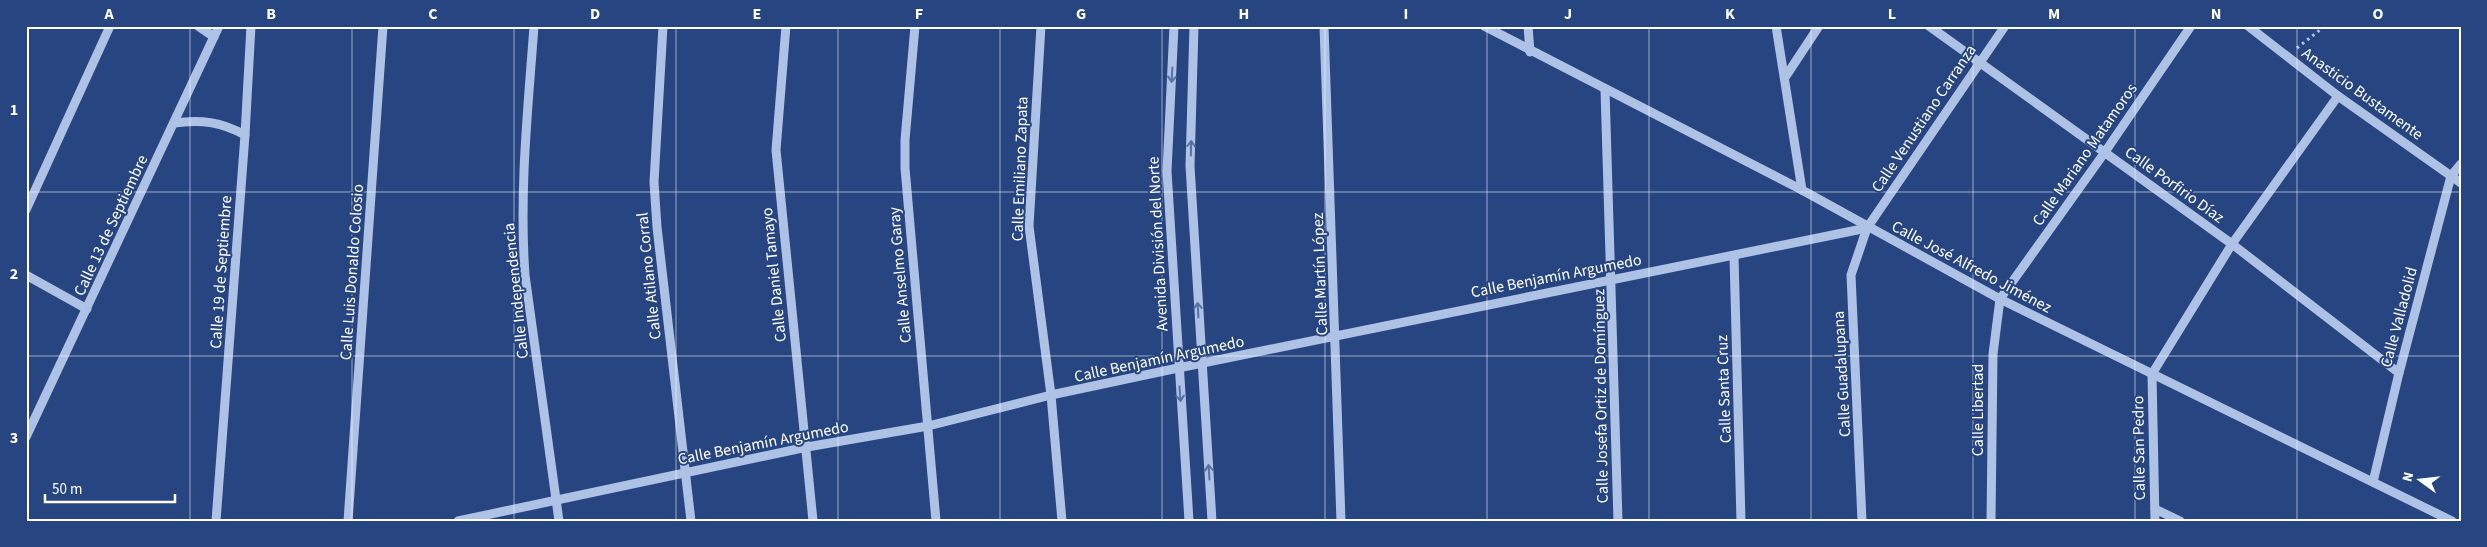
<svg xmlns="http://www.w3.org/2000/svg" width="2487" height="547" viewBox="0 0 2487 547" font-family="'Source Sans 3',sans-serif">
	<style>
		.lines { fill: none; stroke-linecap: round; stroke-linejoin: round }
		.path { stroke: #aec2e6; stroke-width: 3; stroke-dasharray: 2.5 4; stroke-linecap: butt }
		.minor { stroke: #aec2e6; stroke-width: 9 }
		.oneway { stroke: #5671a4 }
		.grid { fill: none; stroke: #fff; stroke-width: 1; stroke-opacity: 0.55 }
		.labels { text-anchor: middle; stroke-width: 4; stroke-linejoin: round; paint-order: stroke }
		.street-label { font-size: 16px; fill: #fff; stroke: #274580 }
		.neatline { fill: none; stroke: #fff; stroke-width: 2 }
		.grid-label { font-size: 16px; text-anchor: middle; font-weight: bold; fill: #fff }
	</style>
	<rect width="100%" height="100%" fill="#274580"/>
	<g class="lines">
		<!-- path -->
		<polyline class="path" points="2297,48 2325,26"/>
		<!-- minor -->
		<g class="minor">
			<polyline points="198,26 214,37"/>
			<path d="M534,26C528,109 519,191 525,275L559,521"/>
			<polyline points="663,26 654,182 657,227 691,521"/>
			<polyline points="786,26 776,150 813,521"/>
			<polyline points="915,26 905,140 905,168 936,521"/>
			<polyline points="1041,26 1029,226 1051,395 1062,521"/>
			<polyline points="1174,26 1167,171 1189,521"/>
			<polyline points="1194,26 1190,166 1212,521"/>
			<polyline points="1324,26 1341,521"/>
			<polyline points="1484,26 1802,190 2000,299 2452,521"/>
			<polyline points="1528,26 1530,52"/>
			<polyline points="1776,26 1802,190"/>
			<polyline points="1929,26 2232,244 2399,373"/>
			<polyline points="2248,26 2338,96 2461,183"/>
			<polyline points="1786,76 1819,26"/>
			<polyline points="1605,90 1618,521"/>
			<path d="M174,123C201,119 221,122 245,135"/>
			<polyline points="26,210 110,26"/>
			<polyline points="1734,256 1741,521"/>
			<polyline points="26,275 87,309"/>
			<polyline points="26,437 219,26"/>
			<polyline points="2373,482 2399,373 2451,176 2461,164"/>
			<polyline points="2155,509 2180,521"/>
			<polyline points="216,521 245,135 251,26"/>
			<polyline points="348,521 383,26"/>
			<polyline points="458,521 807,447 928,426 1051,395 1178,368 1867,228"/>
			<polyline points="1862,521 1851,275 1867,228 2005,26"/>
			<polyline points="1991,521 1993,354 2000,299 2105,152 2191,26"/>
			<polyline points="2155,521 2152,374 2232,244 2338,96"/>
		</g>
	</g>
	<!-- one-way arrows -->
	<defs><path id="oneway-shaft" d="M-6 0H5M1.5-3L5.5 0L1.5 3" fill="none" stroke-width="1.6" stroke-linecap="round" stroke-linejoin="round" transform="scale(1.25)"/></defs>
	<g class="oneway">
		<use href="#oneway-shaft" transform="translate(1172 75) rotate(93)"/>
		<use href="#oneway-shaft" transform="translate(1191 148) rotate(-89)"/>
		<use href="#oneway-shaft" transform="translate(1198 310) rotate(-93)"/>
		<use href="#oneway-shaft" transform="translate(1180 394) rotate(86)"/>
		<use href="#oneway-shaft" transform="translate(1209 472) rotate(-94)"/>
	</g>
	<!-- grid -->
	<path class="grid" d="M190,26V521M352,26V521M514,26V521M676,26V521M838,26V521M1000,26V521M1162,26V521M1325,26V521M1487,26V521M1649,26V521M1811,26V521M1973,26V521M2135,26V521M2297,26V521M26,192H2461M26,356H2461"/>
	<g class="labels">
		<!-- street labels -->
		<g class="street-label">
			<text transform="translate(2363 93) rotate(36)" y="6">Anasticio Bustamente</text>
			<text transform="translate(1923 118) rotate(-56)" y="6">Calle Venustiano Carranza</text>
			<text transform="translate(2084 154) rotate(-55)" y="6">Calle Mariano Matamoros</text>
			<text transform="translate(1019 169) rotate(-88)" y="6">Calle Emiliano Zapata</text>
			<text transform="translate(2175 184) rotate(36)" y="6">Calle Porfirio Díaz</text>
			<text transform="translate(110 225) rotate(-65)" y="6">Calle 13 de Septiembre</text>
			<text transform="translate(1157 244) rotate(-93)" y="6">Avenida División del Norte</text>
			<text transform="translate(1972 266) rotate(28)" y="6">Calle José Alfredo Jiménez</text>
			<text transform="translate(220 272) rotate(-86)" y="6">Calle 19 de Septiembre</text>
			<text transform="translate(351 272) rotate(-86)" y="6">Calle Luis Donaldo Colosio</text>
			<text transform="translate(1319 274) rotate(-92)" y="6">Calle Martín López</text>
			<text transform="translate(773 275) rotate(-96)" y="6">Calle Daniel Tamayo</text>
			<text transform="translate(899 275) rotate(-95)" y="6">Calle Anselmo Garay</text>
			<text transform="translate(1556 275) rotate(-11)" y="6">Calle Benjamín Argumedo</text>
			<text transform="translate(648 276) rotate(-96)" y="6">Calle Atilano Corral</text>
			<text transform="translate(515 291) rotate(-96)" y="6">Calle Independencia</text>
			<text transform="translate(2398 317) rotate(-75)" y="6">Calle Valladolid</text>
			<text transform="translate(1159 358) rotate(-12)" y="6">Calle Benjamín Argumedo</text>
			<text transform="translate(1841 374) rotate(-93)" y="6">Calle Guadalupana</text>
			<text transform="translate(1723 389) rotate(-92)" y="6">Calle Santa Cruz</text>
			<text transform="translate(1600 396) rotate(-91)" y="6">Calle Josefa Ortiz de Domínguez</text>
			<text transform="translate(1977 410) rotate(-90)" y="6">Calle Libertad</text>
			<text transform="translate(763 442) rotate(-11)" y="6">Calle Benjamín Argumedo</text>
			<text transform="translate(2138 448) rotate(-91)" y="6">Calle San Pedro</text>
		</g>
	</g>
	<!-- border -->
	<rect width="2487" height="547" fill="none" stroke="#274580" stroke-width="55"/>
	<!-- north arrow -->
	<g transform="translate(2420 480) rotate(285)" stroke="#274580" stroke-width="4" paint-order="stroke">
	<path d="M0-4L9 19L0 12L-9 19Z" fill="#ffffff"/>
	<text y="-8" font-size="14" font-weight="bold" text-anchor="middle" fill="#ffffff">N</text>
	</g>
	<!-- scale -->
	<path d="M45 494v8h130v-8" fill="none" stroke="#ffffff" stroke-width="2.5"/>
	<text x="52" y="494" font-size="15" fill="#ffffff" stroke="#274580" stroke-width="4" paint-order="stroke">50 m</text>
	<rect x="28" y="28" width="2432" height="492" class="neatline"/>
	<g class="grid-label">
		<text x="109" y="19">A</text>
		<text x="271" y="19">B</text>
		<text x="433" y="19">C</text>
		<text x="595" y="19">D</text>
		<text x="757" y="19">E</text>
		<text x="919" y="19">F</text>
		<text x="1081" y="19">G</text>
		<text x="1244" y="19">H</text>
		<text x="1406" y="19">I</text>
		<text x="1568" y="19">J</text>
		<text x="1730" y="19">K</text>
		<text x="1892" y="19">L</text>
		<text x="2054" y="19">M</text>
		<text x="2216" y="19">N</text>
		<text x="2378" y="19">O</text>
		<text x="14" y="115">1</text>
		<text x="14" y="279">2</text>
		<text x="14" y="443">3</text>
	</g>
</svg>
